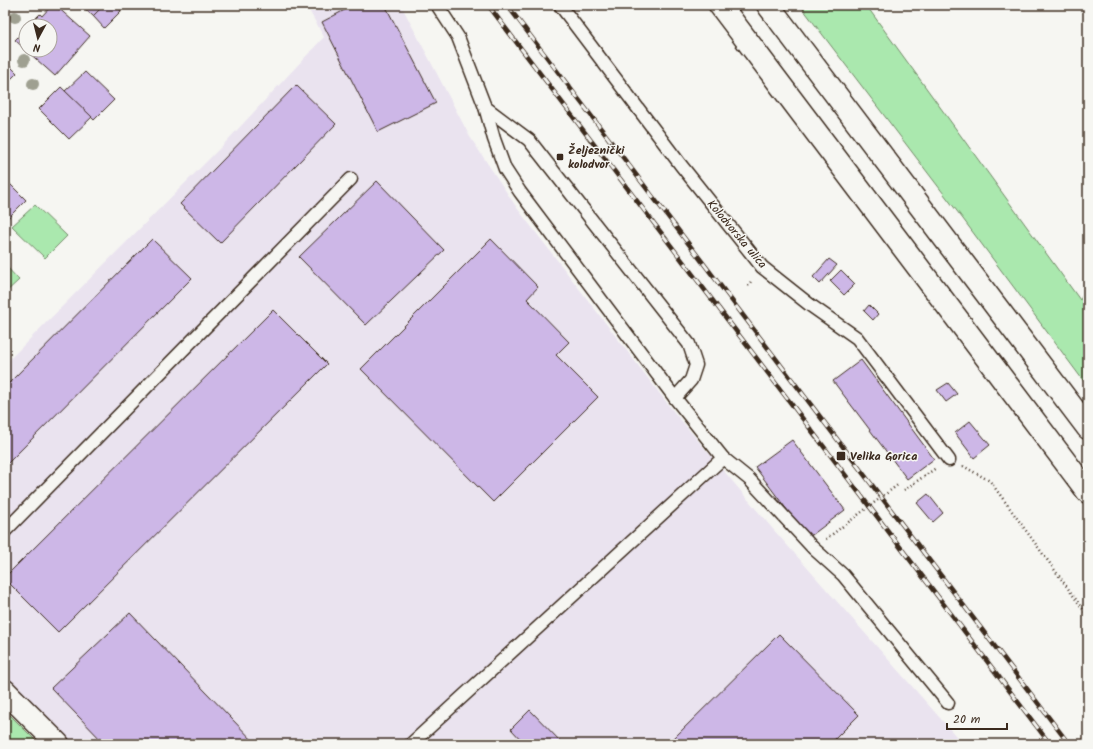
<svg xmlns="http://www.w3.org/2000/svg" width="1093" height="749" viewBox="0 0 1093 749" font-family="Kalam,sans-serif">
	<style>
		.built { fill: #eae3ef }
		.green { fill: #aae8ae; stroke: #728966 }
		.building { fill: #cdb7e7; stroke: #3b2a1e }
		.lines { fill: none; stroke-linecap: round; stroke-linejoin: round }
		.lane-casing { stroke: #3b2a1e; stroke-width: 15 }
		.street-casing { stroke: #3b2a1e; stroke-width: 25 }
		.highway-casing { stroke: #3b2a1e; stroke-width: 25 }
		.path { stroke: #3b2a1e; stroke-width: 2.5; stroke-dasharray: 1 3; stroke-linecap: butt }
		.lane { stroke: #f6f6f2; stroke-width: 12 }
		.street { stroke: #f6f6f2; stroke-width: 22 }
		.highway { stroke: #f6f6f2; stroke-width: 22 }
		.rail-casing { stroke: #3b2a1e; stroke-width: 4.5 }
		.rail { stroke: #f6f6f2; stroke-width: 3; stroke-dasharray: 9; stroke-linecap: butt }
		.tree { fill: #9fa091 }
		.poi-dot { fill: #3b2a1e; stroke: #f6f6f2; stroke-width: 1.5 }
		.labels { text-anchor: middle; stroke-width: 3; stroke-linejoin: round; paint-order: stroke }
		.poi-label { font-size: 12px; font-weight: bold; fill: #3b2a1e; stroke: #f6f6f2; text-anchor: start }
		.street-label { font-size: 12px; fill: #3b2a1e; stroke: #f6f6f2 }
	</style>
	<rect width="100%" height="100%" fill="#f6f6f2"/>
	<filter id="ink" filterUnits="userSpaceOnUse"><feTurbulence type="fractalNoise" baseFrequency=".025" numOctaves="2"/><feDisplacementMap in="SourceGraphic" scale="8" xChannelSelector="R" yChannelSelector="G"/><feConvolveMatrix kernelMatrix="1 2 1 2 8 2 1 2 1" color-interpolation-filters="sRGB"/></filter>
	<g filter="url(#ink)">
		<!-- built -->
		<polygon class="built" points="306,5 401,5 470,137 517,208 674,412 772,528 963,744 72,744 5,677 5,364 224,144 324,37"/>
		<!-- green -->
		<g class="green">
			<polygon points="800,5 866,5 1080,300 1088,286 1088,387 963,219"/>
			<polygon points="35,205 67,236 45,258 12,226"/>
			<polygon points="5,265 19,280 5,293"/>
			<polygon points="5,710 39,744 5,744"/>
		</g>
		<!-- building -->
		<g class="building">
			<polygon points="52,5 55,5 90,36 55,76 26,50 50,50 50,26 28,26 40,14 42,16"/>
			<polygon points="81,5 104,5 93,16"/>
			<polygon points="104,5 115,5 121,11 104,28 93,16"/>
			<polygon points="354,5 385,5 436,103 378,132 322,22"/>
			<polygon points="26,29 26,50 15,40"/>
			<polygon points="5,61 17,73 5,85"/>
			<polygon points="85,72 114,100 94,120 65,91"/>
			<polygon points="296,85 336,124 220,243 180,204"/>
			<polygon points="61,87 92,117 69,139 39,109"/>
			<polygon points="377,181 444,250 366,325 299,257"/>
			<polygon points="8,182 26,200 8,218 5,215 5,186"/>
			<polygon points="152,239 192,278 5,466 5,387"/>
			<polygon points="491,239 538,287 527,299 569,342 556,355 598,397 493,502 361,369"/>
			<polygon points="829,259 837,265 820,284 813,277"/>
			<polygon points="841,270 855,284 844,295 830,281"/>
			<polygon points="869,305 878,314 873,320 864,311"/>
			<polygon points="273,310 327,364 58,632 5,579 5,577"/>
			<polygon points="861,360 934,459 907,479 833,381"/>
			<polygon points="948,383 957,394 946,402 937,390"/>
			<polygon points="970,421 990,445 974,458 955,433"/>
			<polygon points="792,440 845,510 808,538 755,467"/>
			<polygon points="928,494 943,513 933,522 917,503"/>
			<polygon points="130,613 256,744 105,744 51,688"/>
			<polygon points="779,634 859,715 830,744 668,744"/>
			<polygon points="530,710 563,744 525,744 511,729"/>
		</g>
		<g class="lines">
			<defs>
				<g id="lane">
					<polyline points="437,5 458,37 485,107 494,139 505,169 520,192 675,398 723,458 749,479 813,548 843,575 948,703"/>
					<polyline points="560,5 680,164 762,267 810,305 857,338 949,460"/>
					<polyline points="485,107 529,140 689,344 696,365 691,380 675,398"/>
					<polyline points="5,531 351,179"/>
					<polyline points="411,744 723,458"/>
				</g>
				<polyline id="street" points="5,691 58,744"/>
				<g id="highway">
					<polyline points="720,5 1088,492"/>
					<polyline points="768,5 1088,428"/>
				</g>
			</defs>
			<!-- lane casing -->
			<use href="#lane" class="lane-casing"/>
			<!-- street casing -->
			<use href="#street" class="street-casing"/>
			<!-- highway casing -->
			<use href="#highway" class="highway-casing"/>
			<!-- path -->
			<g class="path">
				<polyline points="748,286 752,280"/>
				<polyline points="963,466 990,481 1088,616"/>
				<polyline points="904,490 936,468"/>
				<polyline points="826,539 899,484"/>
			</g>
			<!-- lane -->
			<use href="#lane" class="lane"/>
			<!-- street -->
			<use href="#street" class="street"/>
			<!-- highway -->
			<use href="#highway" class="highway"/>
			<defs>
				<g id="rail">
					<polyline points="488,5 1050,744"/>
					<polyline points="507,5 1069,744"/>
				</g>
			</defs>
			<!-- rail casing -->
			<use href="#rail" class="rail-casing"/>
			<!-- rail -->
			<use href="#rail" class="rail"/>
		</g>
		<!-- trees -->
		<g class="tree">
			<circle cx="15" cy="17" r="6"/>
			<circle cx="24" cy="60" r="6"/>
			<circle cx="33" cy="84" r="6"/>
		</g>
	</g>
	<!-- markers -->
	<g class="poi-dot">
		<rect x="556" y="153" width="8" height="8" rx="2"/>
		<rect x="836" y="451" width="10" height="10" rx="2"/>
	</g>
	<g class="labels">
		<!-- poi labels -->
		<g class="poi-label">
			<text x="568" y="154">Željeznički<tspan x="568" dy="14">kolodvor</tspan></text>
			<text x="850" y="460">Velika Gorica</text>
		</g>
		<!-- street labels -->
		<g class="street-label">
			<text transform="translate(737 234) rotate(50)" y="4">Kolodvorska ulica</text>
		</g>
	</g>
	<!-- margin -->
	<rect width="1093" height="749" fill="none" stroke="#f6f6f2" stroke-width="20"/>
	<rect x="10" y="10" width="1073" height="729" fill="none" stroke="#3b2a1e" stroke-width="1.5" filter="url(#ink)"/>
	<!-- north arrow -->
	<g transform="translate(38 38) rotate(187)"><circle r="19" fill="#f6f6f2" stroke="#aba49d"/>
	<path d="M0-3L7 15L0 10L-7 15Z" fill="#3b2a1e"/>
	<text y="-6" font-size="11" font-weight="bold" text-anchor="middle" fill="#3b2a1e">N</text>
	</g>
	<!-- scale -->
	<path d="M947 723v6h60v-6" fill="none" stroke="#3b2a1e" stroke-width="2"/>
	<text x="953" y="723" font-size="12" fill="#3b2a1e" stroke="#f6f6f2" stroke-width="3" paint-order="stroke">20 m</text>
</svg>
